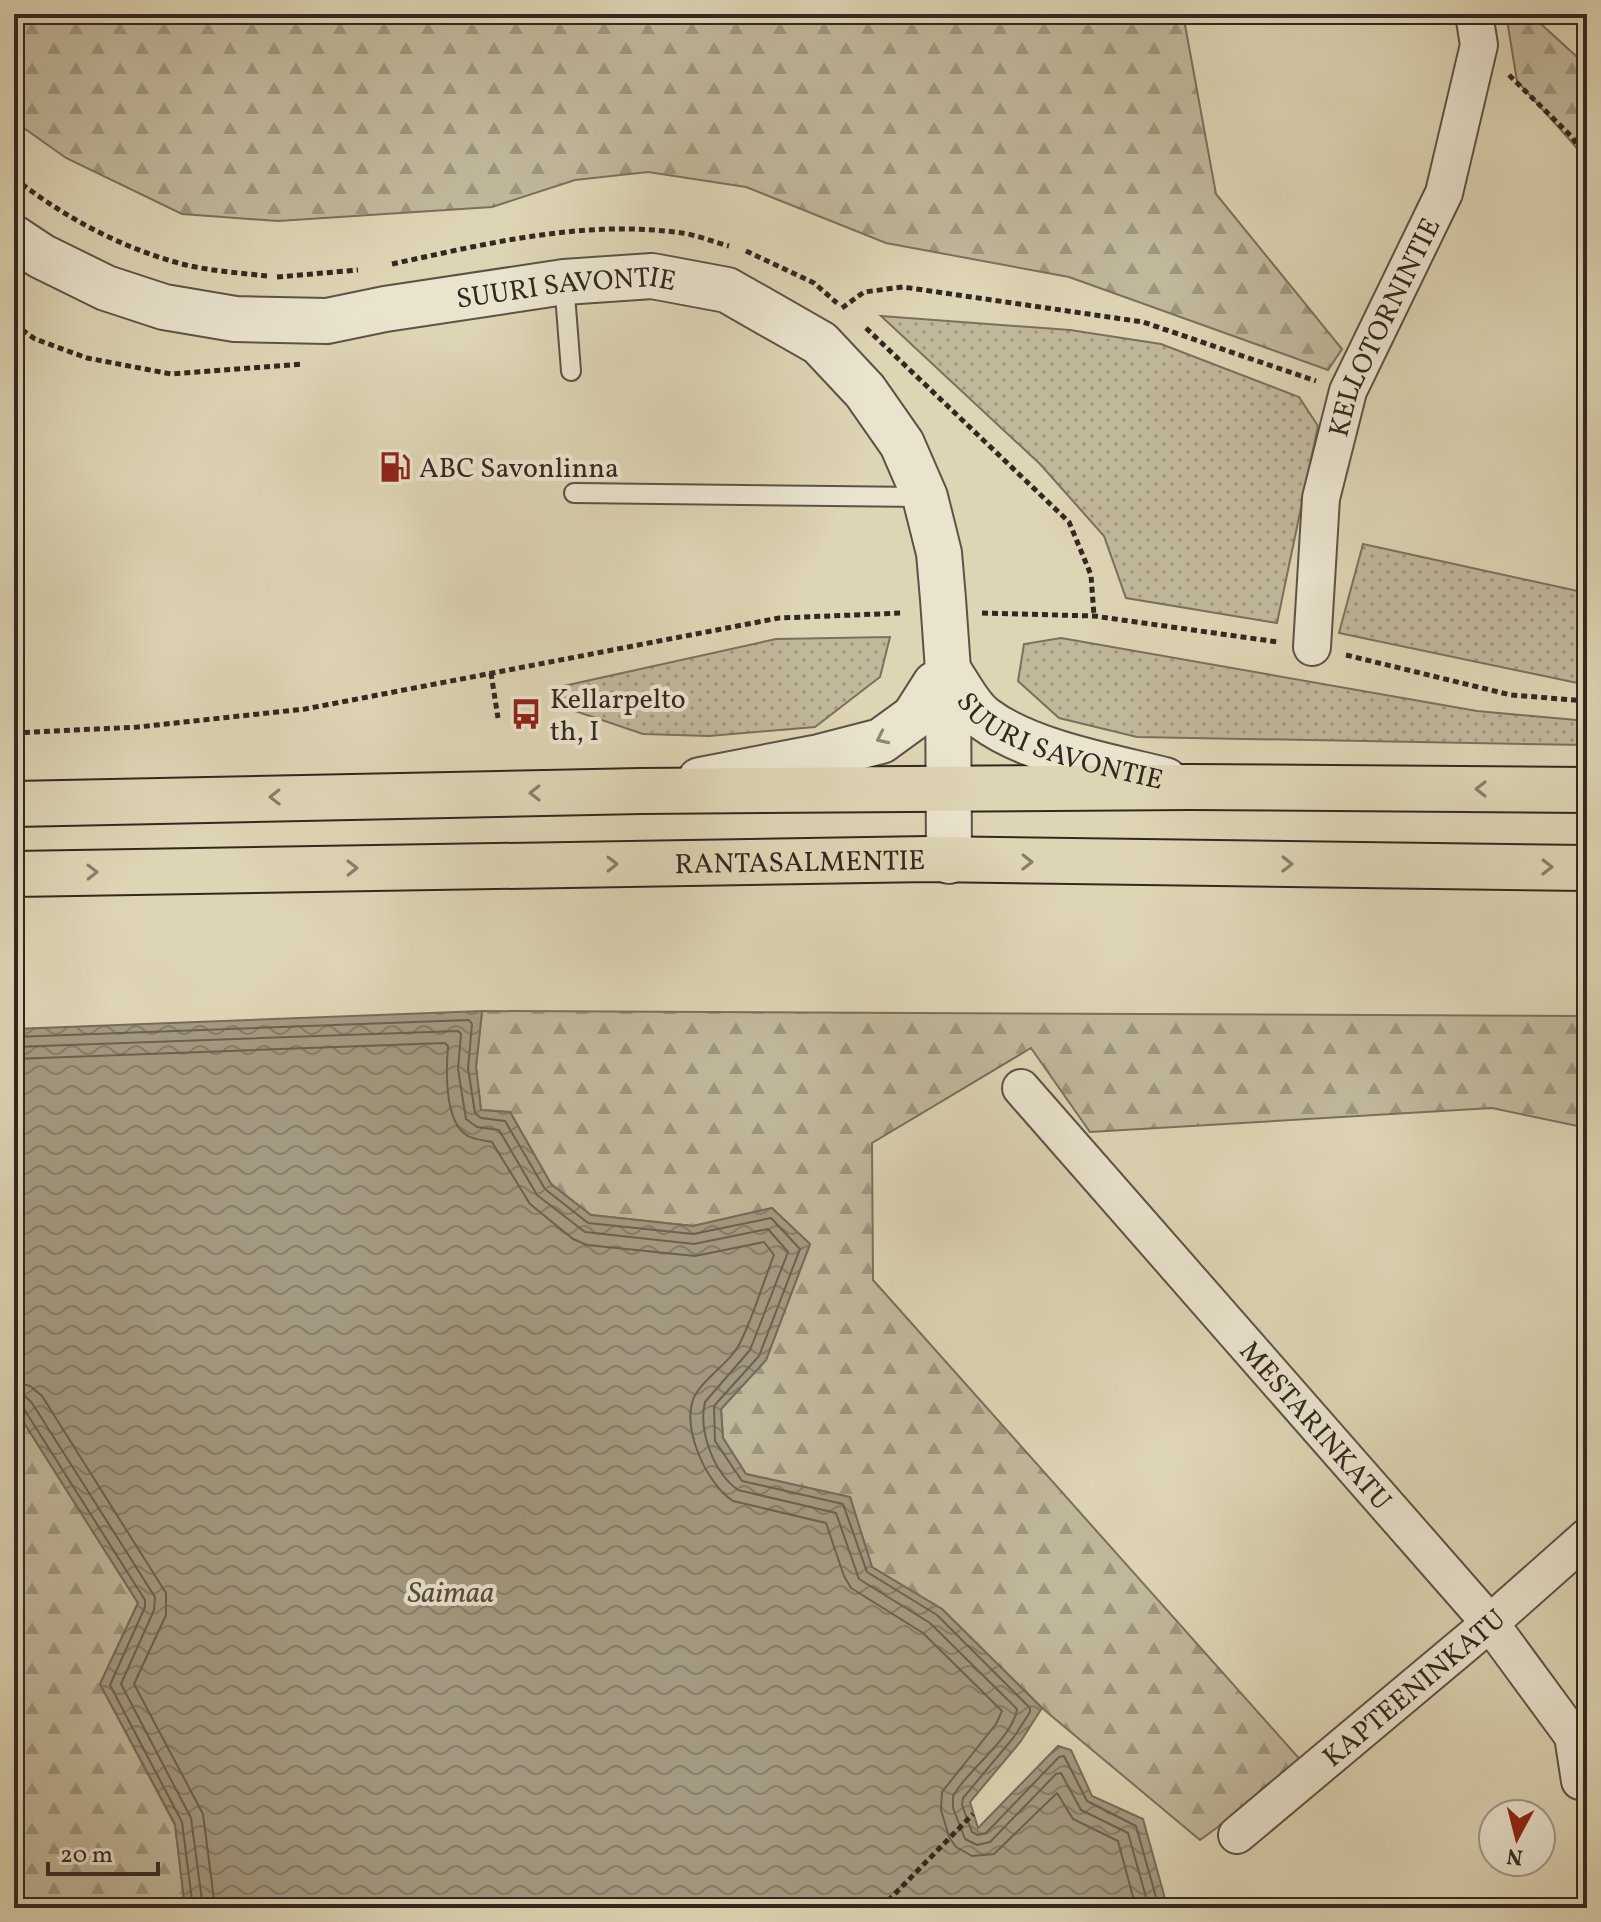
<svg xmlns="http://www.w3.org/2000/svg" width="1601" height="1922" viewBox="0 0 1601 1922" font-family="Vollkorn,serif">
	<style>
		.grass { fill: url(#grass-dots); stroke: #7a705e; stroke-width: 2 }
		.forest { fill: url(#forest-firs); stroke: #7a705e; stroke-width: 2 }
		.water { fill: url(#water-waves); stroke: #766c5b; stroke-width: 2 }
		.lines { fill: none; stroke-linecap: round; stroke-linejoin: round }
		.shore { stroke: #6b6151; stroke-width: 2 }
		.service-casing { stroke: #5d5345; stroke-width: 22 }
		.minor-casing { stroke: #5d5345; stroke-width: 40 }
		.tertiary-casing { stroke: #5d5345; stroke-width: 48 }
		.trunk-casing { stroke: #322820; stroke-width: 48 }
		.path { stroke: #322820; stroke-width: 5; stroke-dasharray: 6 4; stroke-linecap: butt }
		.service { stroke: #eae4cf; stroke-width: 18 }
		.minor { stroke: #eae4cf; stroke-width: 36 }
		.tertiary { stroke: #eae4cf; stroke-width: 44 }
		.trunk { stroke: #ded5b5; stroke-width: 44 }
		.oneway { stroke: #8e8678 }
		.oneway2 { stroke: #887e6a }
		.labels { text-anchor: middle; stroke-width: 8; stroke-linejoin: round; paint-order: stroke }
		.street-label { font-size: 28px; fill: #322820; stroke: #eae4cf }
		.poi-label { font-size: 28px; fill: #322820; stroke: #eae4cf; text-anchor: start }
		.water-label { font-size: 30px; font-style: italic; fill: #544a3d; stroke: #eae4cf }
	</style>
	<defs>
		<pattern id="grass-dots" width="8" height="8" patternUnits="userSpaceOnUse" patternTransform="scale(2)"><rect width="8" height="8" fill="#c1b89c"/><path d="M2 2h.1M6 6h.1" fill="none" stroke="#9d967f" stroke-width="1.8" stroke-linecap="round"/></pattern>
		<pattern id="forest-firs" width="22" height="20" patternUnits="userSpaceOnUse" patternTransform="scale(2)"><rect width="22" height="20" fill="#c1b89c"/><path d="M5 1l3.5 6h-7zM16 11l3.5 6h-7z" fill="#9d967f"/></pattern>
		<pattern id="water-waves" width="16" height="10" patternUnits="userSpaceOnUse" patternTransform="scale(2)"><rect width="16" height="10" fill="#a49a82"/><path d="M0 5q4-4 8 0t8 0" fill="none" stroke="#867e6a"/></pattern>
	</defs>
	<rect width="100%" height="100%" fill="#ded5b5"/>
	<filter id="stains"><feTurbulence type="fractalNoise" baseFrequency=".0025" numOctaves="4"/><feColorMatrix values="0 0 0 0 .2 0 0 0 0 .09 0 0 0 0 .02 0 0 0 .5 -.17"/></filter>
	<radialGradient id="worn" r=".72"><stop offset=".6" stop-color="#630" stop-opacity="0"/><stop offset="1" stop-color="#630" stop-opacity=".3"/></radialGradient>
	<!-- grass -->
	<g class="grass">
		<polygon points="881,316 1070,330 1161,344 1299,397 1318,426 1277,623 1126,598 1104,536 1040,464"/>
		<polygon points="1363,544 1587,593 1587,685 1339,633"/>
		<polygon points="890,637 880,677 815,727 709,736 643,734 572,710 559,687 776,639"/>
		<polygon points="1061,638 1477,711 1587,721 1587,745 1137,737 1059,718 1018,681 1024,644"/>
	</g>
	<!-- forest -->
	<g class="forest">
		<polygon points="14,14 1183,14 1216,194 1342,349 1328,370 1069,277 886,243 746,187 648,172 575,180 492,207 278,221 182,214 66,158 14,121"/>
		<polygon points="1506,14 1530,14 1587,66 1587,164 1576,147 1517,81"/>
		<polygon points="482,1011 1587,1016 1587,1128 1492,1108 1090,1132 1031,1048 872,1143 873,1280 1304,1764 1200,1840 1042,1708 942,1609 872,1567 850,1497 746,1474 723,1438 721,1409 766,1360 810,1244 772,1208 693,1226 591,1215 551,1184 510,1112 481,1110 476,1067"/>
		<polygon points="14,1407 138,1603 100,1684 175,1825 185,1908 14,1908"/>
	</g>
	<!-- water -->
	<polygon class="water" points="482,1011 476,1067 481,1110 510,1112 551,1184 591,1215 693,1226 772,1208 810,1244 766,1360 721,1409 723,1438 746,1474 850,1497 872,1567 942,1609 1042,1708 1021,1741 970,1802 978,1828 1058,1746 1071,1750 1092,1796 1143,1819 1167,1906 1222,1898 1249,1908 185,1908 175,1824 100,1684 138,1603 14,1407 14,1029"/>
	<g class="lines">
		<!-- shore -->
		<g class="shore">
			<polyline points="14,1037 469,1020 472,1024 468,1068 475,1113 481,1118 505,1121 545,1189 588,1223 693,1234 771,1218 800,1249 759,1356 714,1406 715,1441 742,1481 843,1504 867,1572 937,1615 1030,1708 1030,1712 1014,1737 963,1798 962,1805 972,1832 978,1835 986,1833 1059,1757 1064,1756 1087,1801 1136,1826 1159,1908"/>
			<path d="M14,1047L458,1031L461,1034L458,1069L466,1119L477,1127L499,1130L537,1195L585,1232L694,1244L768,1229L788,1252L750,1350L705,1402C698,1431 714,1473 738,1490L836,1513L859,1579L930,1623L1017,1709C1013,1738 968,1769 953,1796V1808L965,1839L977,1845L990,1842L1056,1774L1061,1773L1081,1810L1128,1833L1149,1908"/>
			<path d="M14,1059L445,1043L448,1046C446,1070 444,1123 468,1136C475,1140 484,1140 492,1142L530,1204L573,1239L587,1245L695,1256L764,1242L774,1255C763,1283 754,1314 741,1341C732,1361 709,1374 697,1392C677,1421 706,1484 733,1501L826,1523L844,1576L851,1588L923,1633L1002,1711L996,1724L942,1792L941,1810L949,1837L956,1847L972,1856L994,1854L1057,1793L1073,1819L1118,1841L1136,1908"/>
			<polyline points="14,1382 30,1386 42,1396 166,1593 166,1615 134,1684 203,1814 215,1908"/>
			<polyline points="14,1394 25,1396 32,1403 155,1597 154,1610 121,1684 191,1818 203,1908"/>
			<polyline points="14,1405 24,1409 145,1600 145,1607 110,1685 182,1822 193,1908"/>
		</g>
		<defs>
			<g id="service">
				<polyline points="564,282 571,371"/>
				<polyline points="574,493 922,497"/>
			</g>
			<g id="minor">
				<path id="s1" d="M1312,647L1321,498L1348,391L1444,193L1479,45L1474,14"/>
				<path id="s2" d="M1021,1088L1490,1623L1573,1736L1580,1781"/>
				<path id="s3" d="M1237,1835L1490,1623L1587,1537"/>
			</g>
			<g id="tertiary">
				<path id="s4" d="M14,238L41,256L106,288L164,307L235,319L327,321L385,309L564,282L652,276L727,290L820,343L865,391L902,444L925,497L939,553L943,599L948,670L949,861"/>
				<path id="s5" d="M948,670C959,685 970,709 985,719C1029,752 1112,767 1165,780"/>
				<polyline points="700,780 819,757 881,741 914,717 935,684"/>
			</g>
			<g id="trunk">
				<polyline points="14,804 641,791 1190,787 1587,790"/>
				<path id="s6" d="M14,874L928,859L1587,868"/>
			</g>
		</defs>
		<!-- service casing -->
		<use href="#service" class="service-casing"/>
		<!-- minor casing -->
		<use href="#minor" class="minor-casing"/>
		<!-- tertiary casing -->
		<use href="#tertiary" class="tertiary-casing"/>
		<!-- trunk casing -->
		<use href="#trunk" class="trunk-casing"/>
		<!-- path -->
		<g class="path">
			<polyline points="1509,75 1573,138 1587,164"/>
			<path d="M14,178C65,218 123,249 186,265C212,271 240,273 267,276"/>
			<polyline points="746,251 814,283 837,303"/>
			<path d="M392,264C486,244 584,219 682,233C697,235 713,242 729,246"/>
			<polyline points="277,277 358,270"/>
			<polyline points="842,308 864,292 903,287 1143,322 1316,381"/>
			<polyline points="14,324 35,339 87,358 171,374 303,364"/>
			<polyline points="866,328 1069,522 1091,575 1094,616"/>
			<polyline points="982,613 1094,616 1278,642"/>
			<polyline points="1346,655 1511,695 1587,701"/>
			<polyline points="491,673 498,718"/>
			<polyline points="14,733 138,727 305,709 779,618 903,613"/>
			<polyline points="881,1908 973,1814"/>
		</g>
		<!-- service -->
		<use href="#service" class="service"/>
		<!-- minor -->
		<use href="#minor" class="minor"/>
		<!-- tertiary -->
		<use href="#tertiary" class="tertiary"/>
		<!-- trunk -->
		<use href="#trunk" class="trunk"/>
	</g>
	<!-- one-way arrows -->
	<defs><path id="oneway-chevron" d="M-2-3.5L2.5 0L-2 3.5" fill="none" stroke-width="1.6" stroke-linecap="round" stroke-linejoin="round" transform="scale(2)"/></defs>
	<use class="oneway" href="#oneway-chevron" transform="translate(882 738) rotate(155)"/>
	<g class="oneway2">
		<use href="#oneway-chevron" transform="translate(1481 789) rotate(-180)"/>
		<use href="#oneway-chevron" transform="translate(535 793) rotate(179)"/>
		<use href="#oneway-chevron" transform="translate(275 797) rotate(179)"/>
		<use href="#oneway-chevron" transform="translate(1027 862) rotate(1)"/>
		<use href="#oneway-chevron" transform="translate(612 864) rotate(-1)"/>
		<use href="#oneway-chevron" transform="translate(1287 864) rotate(1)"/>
		<use href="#oneway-chevron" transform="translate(1547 867) rotate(1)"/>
		<use href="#oneway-chevron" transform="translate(352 868) rotate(-1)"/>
		<use href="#oneway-chevron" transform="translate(92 872) rotate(-1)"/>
	</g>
	<!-- icons -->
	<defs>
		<symbol id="fuel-bare" viewBox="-9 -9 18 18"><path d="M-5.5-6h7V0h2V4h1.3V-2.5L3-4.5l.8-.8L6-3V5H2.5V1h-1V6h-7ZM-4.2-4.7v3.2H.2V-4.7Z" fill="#8f2418" stroke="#eae4cf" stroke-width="2.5" paint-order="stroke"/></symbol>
		<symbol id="bus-bare" viewBox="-9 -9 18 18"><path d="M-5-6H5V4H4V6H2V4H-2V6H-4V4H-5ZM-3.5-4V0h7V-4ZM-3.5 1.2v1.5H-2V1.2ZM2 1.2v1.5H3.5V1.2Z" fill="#8f2418" stroke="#eae4cf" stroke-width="2.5" paint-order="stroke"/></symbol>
	</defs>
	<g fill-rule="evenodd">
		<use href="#fuel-bare" x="373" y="445" width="44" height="44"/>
		<use href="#bus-bare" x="504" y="692" width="44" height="44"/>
	</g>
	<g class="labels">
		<!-- street labels -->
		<g class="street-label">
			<text dy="10" stroke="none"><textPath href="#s4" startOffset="572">SUURI SAVONTIE</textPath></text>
			<text dy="10" stroke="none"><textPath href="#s1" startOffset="332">KELLOTORNINTIE</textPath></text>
			<text dy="10" stroke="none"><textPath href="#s5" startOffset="140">SUURI SAVONTIE</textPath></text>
			<text dy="10" stroke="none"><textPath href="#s6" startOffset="786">RANTASALMENTIE</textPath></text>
			<text dy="10" stroke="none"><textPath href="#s2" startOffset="448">MESTARINKATU</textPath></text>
			<text dy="10" stroke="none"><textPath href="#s3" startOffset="230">KAPTEENINKATU</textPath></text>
		</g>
		<!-- poi labels -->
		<g class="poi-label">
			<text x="419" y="477">ABC Savonlinna</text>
			<text x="550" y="708">Kellarpelto<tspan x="550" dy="32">th, I</tspan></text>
		</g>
		<!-- water labels -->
		<g class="water-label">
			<text x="451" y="1602">Saimaa</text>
		</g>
	</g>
	<!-- margin -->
	<rect width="1601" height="1922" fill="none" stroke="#ded5b5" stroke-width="48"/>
	<rect x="16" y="16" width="1569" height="1890" fill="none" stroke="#322820" stroke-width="4"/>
	<rect x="24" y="24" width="1553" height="1874" fill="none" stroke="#322820" stroke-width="2"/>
	<!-- north arrow -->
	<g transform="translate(1517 1838) rotate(187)"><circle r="38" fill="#eae4cf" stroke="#a09989" stroke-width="2"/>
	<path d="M0-6L14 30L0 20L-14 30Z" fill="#8f2418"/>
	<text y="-12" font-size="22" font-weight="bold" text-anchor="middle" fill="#322820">N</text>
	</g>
	<!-- scale -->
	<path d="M48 1862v12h110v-12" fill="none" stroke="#322820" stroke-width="4"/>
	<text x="60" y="1862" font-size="24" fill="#322820" stroke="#eae4cf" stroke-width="6" paint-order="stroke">20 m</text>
	<rect width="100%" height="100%" filter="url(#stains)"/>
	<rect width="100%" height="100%" fill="url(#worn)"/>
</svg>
